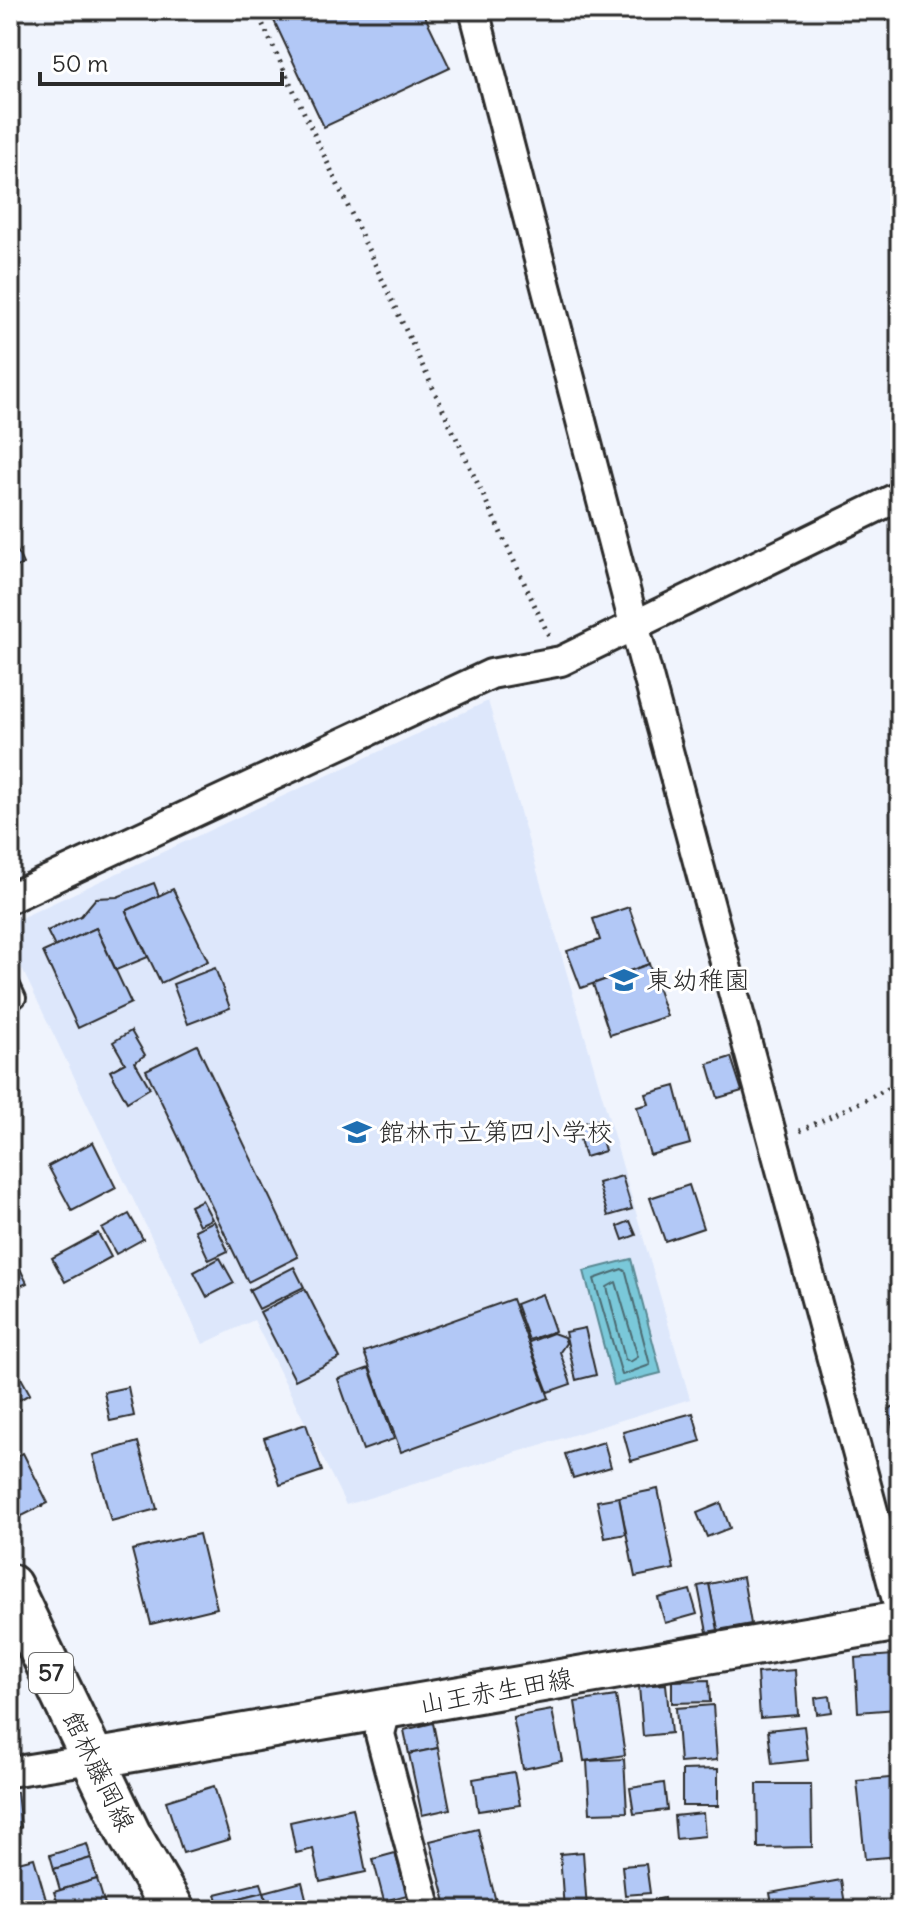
<svg xmlns="http://www.w3.org/2000/svg" width="910" height="1920" viewBox="0 0 910 1920" font-family="Delius,'Klee One',sans-serif">
	<style>
		.built { fill: #dde7fb }
		.water { fill: #7ac8d9; stroke: #5a8993; stroke-width: 2 }
		.lines { fill: none; stroke-linecap: round; stroke-linejoin: round }
		.shore { stroke: #4b6a71; stroke-width: 2 }
		.building { fill: #b2c8f6; stroke: #2b2b2b; stroke-width: 2 }
		.service-casing { stroke: #2b2b2b; stroke-width: 20 }
		.minor-casing { stroke: #2b2b2b; stroke-width: 34 }
		.secondary-casing { stroke: #2b2b2b; stroke-width: 44 }
		.primary-casing { stroke: #2b2b2b; stroke-width: 48 }
		.path { stroke: #2b2b2b; stroke-width: 5; stroke-dasharray: 2 6; stroke-linecap: butt }
		.service { stroke: #fff; stroke-width: 14 }
		.minor { stroke: #fff; stroke-width: 28 }
		.secondary { stroke: #fff; stroke-width: 38 }
		.primary { stroke: #fff; stroke-width: 42 }
		.labels { text-anchor: middle; stroke-width: 6; stroke-linejoin: round; paint-order: stroke }
		.shield { fill: #fff; stroke: #6b6b6b; stroke-width: 2 }
		.shield-label { font-size: 24px; font-weight: bold; fill: #2b2b2b }
		.poi-label { font-size: 26px; fill: #2b2b2b; stroke: #fff; text-anchor: start }
		.street-label { font-size: 26px; fill: #2b2b2b; stroke: #fff }
	</style>
	<rect width="100%" height="100%" fill="#f0f4fd"/>
	<filter id="ink" filterUnits="userSpaceOnUse"><feTurbulence type="fractalNoise" baseFrequency=".0125" numOctaves="2"/><feDisplacementMap in="SourceGraphic" scale="16" xChannelSelector="R" yChannelSelector="G"/><feConvolveMatrix kernelMatrix="1 2 1 2 8 2 1 2 1" color-interpolation-filters="sRGB"/></filter>
	<g filter="url(#ink)">
		<!-- built -->
		<polygon class="built" points="488,701 690,1399 346,1505 254,1320 203,1344 10,944 10,923"/>
		<!-- water -->
		<polygon class="water" points="631,1259 661,1373 614,1385 584,1271"/>
		<g class="lines">
			<!-- shore -->
			<g class="shore">
				<polygon points="622,1269 626,1272 650,1365 622,1375 594,1279"/>
				<polygon points="616,1282 638,1357 630,1362 625,1359 607,1287"/>
			</g>
		</g>
		<!-- building -->
		<g class="building">
			<polygon points="269,10 422,10 450,68 324,127"/>
			<polygon points="10,536 23,564 10,570"/>
			<polygon points="154,883 159,896 126,911 148,957 116,970 96,928 55,947 47,931 81,916 96,898 117,897"/>
			<polygon points="173,889 208,961 161,983 126,911"/>
			<polygon points="629,907 649,964 581,988 567,951 600,940 593,919"/>
			<polygon points="96,928 131,1003 78,1028 43,952"/>
			<polygon points="649,964 667,1016 610,1035 593,984"/>
			<polygon points="215,968 230,1008 188,1024 173,984"/>
			<polygon points="131,1031 145,1055 135,1062 150,1088 127,1102 110,1071 125,1063 113,1042"/>
			<polygon points="197,1045 298,1257 248,1282 146,1070"/>
			<polygon points="731,1057 742,1091 718,1098 708,1064"/>
			<polygon points="675,1086 690,1144 650,1155 637,1107 649,1104 646,1094"/>
			<polygon points="597,1120 605,1151 585,1157 576,1125"/>
			<polygon points="93,1142 116,1188 72,1211 48,1166"/>
			<polygon points="622,1176 632,1209 608,1216 598,1183"/>
			<polygon points="689,1185 703,1228 665,1241 650,1198"/>
			<polygon points="202,1200 212,1219 199,1225 190,1206"/>
			<polygon points="129,1214 143,1239 116,1254 102,1229"/>
			<polygon points="214,1221 228,1251 209,1260 195,1230"/>
			<polygon points="630,1221 636,1235 623,1240 618,1226"/>
			<polygon points="98,1233 111,1257 65,1282 52,1258"/>
			<polygon points="10,1248 27,1283 10,1291"/>
			<polygon points="220,1258 234,1283 207,1297 194,1272"/>
			<polygon points="294,1267 304,1287 259,1309 249,1290"/>
			<polygon points="305,1289 340,1358 295,1380 260,1312"/>
			<polygon points="542,1294 555,1331 529,1340 516,1304"/>
			<polygon points="512,1299 549,1398 401,1452 364,1352"/>
			<polygon points="585,1328 596,1375 576,1380 565,1332"/>
			<polygon points="553,1333 564,1337 566,1343 560,1352 571,1384 548,1392 529,1342"/>
			<polygon points="10,1358 30,1394 10,1405"/>
			<polygon points="369,1368 394,1439 363,1450 338,1379"/>
			<polygon points="128,1387 134,1416 110,1421 104,1392"/>
			<polygon points="900,1406 900,1453 888,1409"/>
			<polygon points="693,1413 701,1441 631,1461 623,1432"/>
			<polygon points="306,1424 322,1471 280,1485 264,1438"/>
			<polygon points="138,1442 157,1509 111,1521 93,1455"/>
			<polygon points="604,1442 611,1467 573,1478 565,1454"/>
			<polygon points="23,1453 48,1503 16,1519 10,1507 10,1459"/>
			<polygon points="658,1489 674,1569 635,1577 619,1497"/>
			<polygon points="619,1497 626,1534 605,1538 597,1501"/>
			<polygon points="721,1503 730,1528 707,1537 697,1513"/>
			<polygon points="199,1534 217,1608 151,1624 132,1550"/>
			<polygon points="743,1577 751,1624 718,1630 709,1584"/>
			<polygon points="709,1584 718,1630 707,1632 698,1586"/>
			<polygon points="690,1590 697,1614 665,1623 658,1598"/>
			<polygon points="893,1655 897,1709 858,1712 855,1658"/>
			<polygon points="795,1670 798,1715 760,1718 757,1673"/>
			<polygon points="709,1680 710,1702 672,1703 672,1681"/>
			<polygon points="666,1684 671,1733 643,1736 639,1686"/>
			<polygon points="616,1696 625,1755 584,1761 575,1702"/>
			<polygon points="830,1696 832,1712 817,1714 815,1698"/>
			<polygon points="713,1705 717,1760 680,1763 676,1708"/>
			<polygon points="552,1710 562,1761 523,1769 513,1717"/>
			<polygon points="433,1723 438,1748 409,1754 404,1730"/>
			<polygon points="804,1726 808,1760 772,1764 768,1730"/>
			<polygon points="438,1748 450,1809 422,1815 409,1754"/>
			<polygon points="624,1759 627,1812 590,1813 587,1761"/>
			<polygon points="718,1769 718,1806 682,1806 682,1770"/>
			<polygon points="514,1772 520,1805 478,1811 473,1779"/>
			<polygon points="900,1777 900,1856 865,1859 857,1781"/>
			<polygon points="664,1783 667,1810 634,1814 630,1788"/>
			<polygon points="757,1784 811,1784 812,1847 758,1848"/>
			<polygon points="214,1786 230,1839 183,1853 166,1801"/>
			<polygon points="10,1792 17,1792 21,1827 10,1828"/>
			<polygon points="353,1808 366,1872 320,1882 313,1849 296,1853 290,1822"/>
			<polygon points="703,1813 705,1836 676,1839 674,1816"/>
			<polygon points="478,1829 497,1906 448,1910 430,1841"/>
			<polygon points="87,1844 91,1858 54,1869 50,1855"/>
			<polygon points="583,1852 587,1910 564,1910 560,1854"/>
			<polygon points="395,1853 407,1895 384,1901 373,1859"/>
			<polygon points="34,1858 49,1910 10,1910 10,1864"/>
			<polygon points="91,1858 97,1879 60,1890 54,1869"/>
			<polygon points="646,1864 650,1893 625,1895 622,1866"/>
			<polygon points="97,1879 106,1908 60,1910 54,1892"/>
			<polygon points="841,1880 846,1910 773,1910 770,1893"/>
			<polygon points="302,1882 309,1910 268,1910 264,1892"/>
			<polygon points="261,1883 264,1892 232,1900 235,1910 221,1910 216,1894"/>
			<polygon points="264,1892 268,1910 235,1910 232,1900"/>
			<polygon points="664,1898 667,1910 631,1910 630,1905"/>
		</g>
		<g class="lines">
			<defs>
				<polyline id="service" points="10,981 18,998 10,1005"/>
				<g id="minor">
					<polyline points="474,10 635,628 900,1611"/>
					<polyline points="10,898 491,674 561,661 900,496"/>
					<polyline points="386,1710 380,1734 427,1910"/>
					<polyline points="10,1772 92,1759"/>
				</g>
				<polyline id="secondary" points="92,1759 900,1621"/>
				<polyline id="primary" points="10,1586 129,1834 173,1910"/>
			</defs>
			<!-- service casing -->
			<use href="#service" class="service-casing"/>
			<!-- minor casing -->
			<use href="#minor" class="minor-casing"/>
			<!-- secondary casing -->
			<use href="#secondary" class="secondary-casing"/>
			<!-- primary casing -->
			<use href="#primary" class="primary-casing"/>
			<!-- path -->
			<g class="path">
				<polyline points="256,10 549,636"/>
				<polyline points="800,1131 900,1083"/>
			</g>
			<!-- service -->
			<use href="#service" class="service"/>
			<!-- minor -->
			<use href="#minor" class="minor"/>
			<!-- secondary -->
			<use href="#secondary" class="secondary"/>
			<!-- primary -->
			<use href="#primary" class="primary"/>
		</g>
	</g>
	<!-- icons -->
	<defs>
		<symbol id="school-bare" viewBox="-9 -9 18 18"><path d="M0-5L7-2L0 1L-7-2ZM-4 1L0 2.5L4 1V4Q0 6-4 4Z" fill="#1f6fb2" stroke="#fff" stroke-width="2.5" paint-order="stroke"/></symbol>
	</defs>
	<g fill-rule="evenodd">
		<use href="#school-bare" x="604" y="960" width="40" height="40"/>
		<use href="#school-bare" x="337" y="1112" width="40" height="40"/>
	</g>
	<g class="labels">
		<!-- shield labels -->
		<rect class="shield" x="29" y="1653" width="44" height="40" rx="6"/>
		<g class="shield-label">
			<text x="51" y="1681">57</text>
		</g>
		<!-- poi labels -->
		<g class="poi-label">
			<text x="646" y="989">東幼稚園</text>
			<text x="379" y="1141">館林市立第四小学校</text>
		</g>
		<!-- street labels -->
		<g class="street-label">
			<text transform="translate(496 1691) rotate(-10)" y="9">山王赤生田線</text>
			<text transform="translate(99 1771) rotate(64)" y="9">館林藤岡線</text>
		</g>
	</g>
	<!-- margin -->
	<rect width="910" height="1920" fill="none" stroke="#fff" stroke-width="40"/>
	<rect x="20" y="20" width="870" height="1880" fill="none" stroke="#2b2b2b" stroke-width="3" filter="url(#ink)"/>
	<!-- scale -->
	<path d="M40 72v12h242v-12" fill="none" stroke="#2b2b2b" stroke-width="4"/>
	<text x="52" y="72" font-size="24" fill="#2b2b2b" stroke="#ffffff" stroke-width="6" paint-order="stroke">50 m</text>
</svg>
